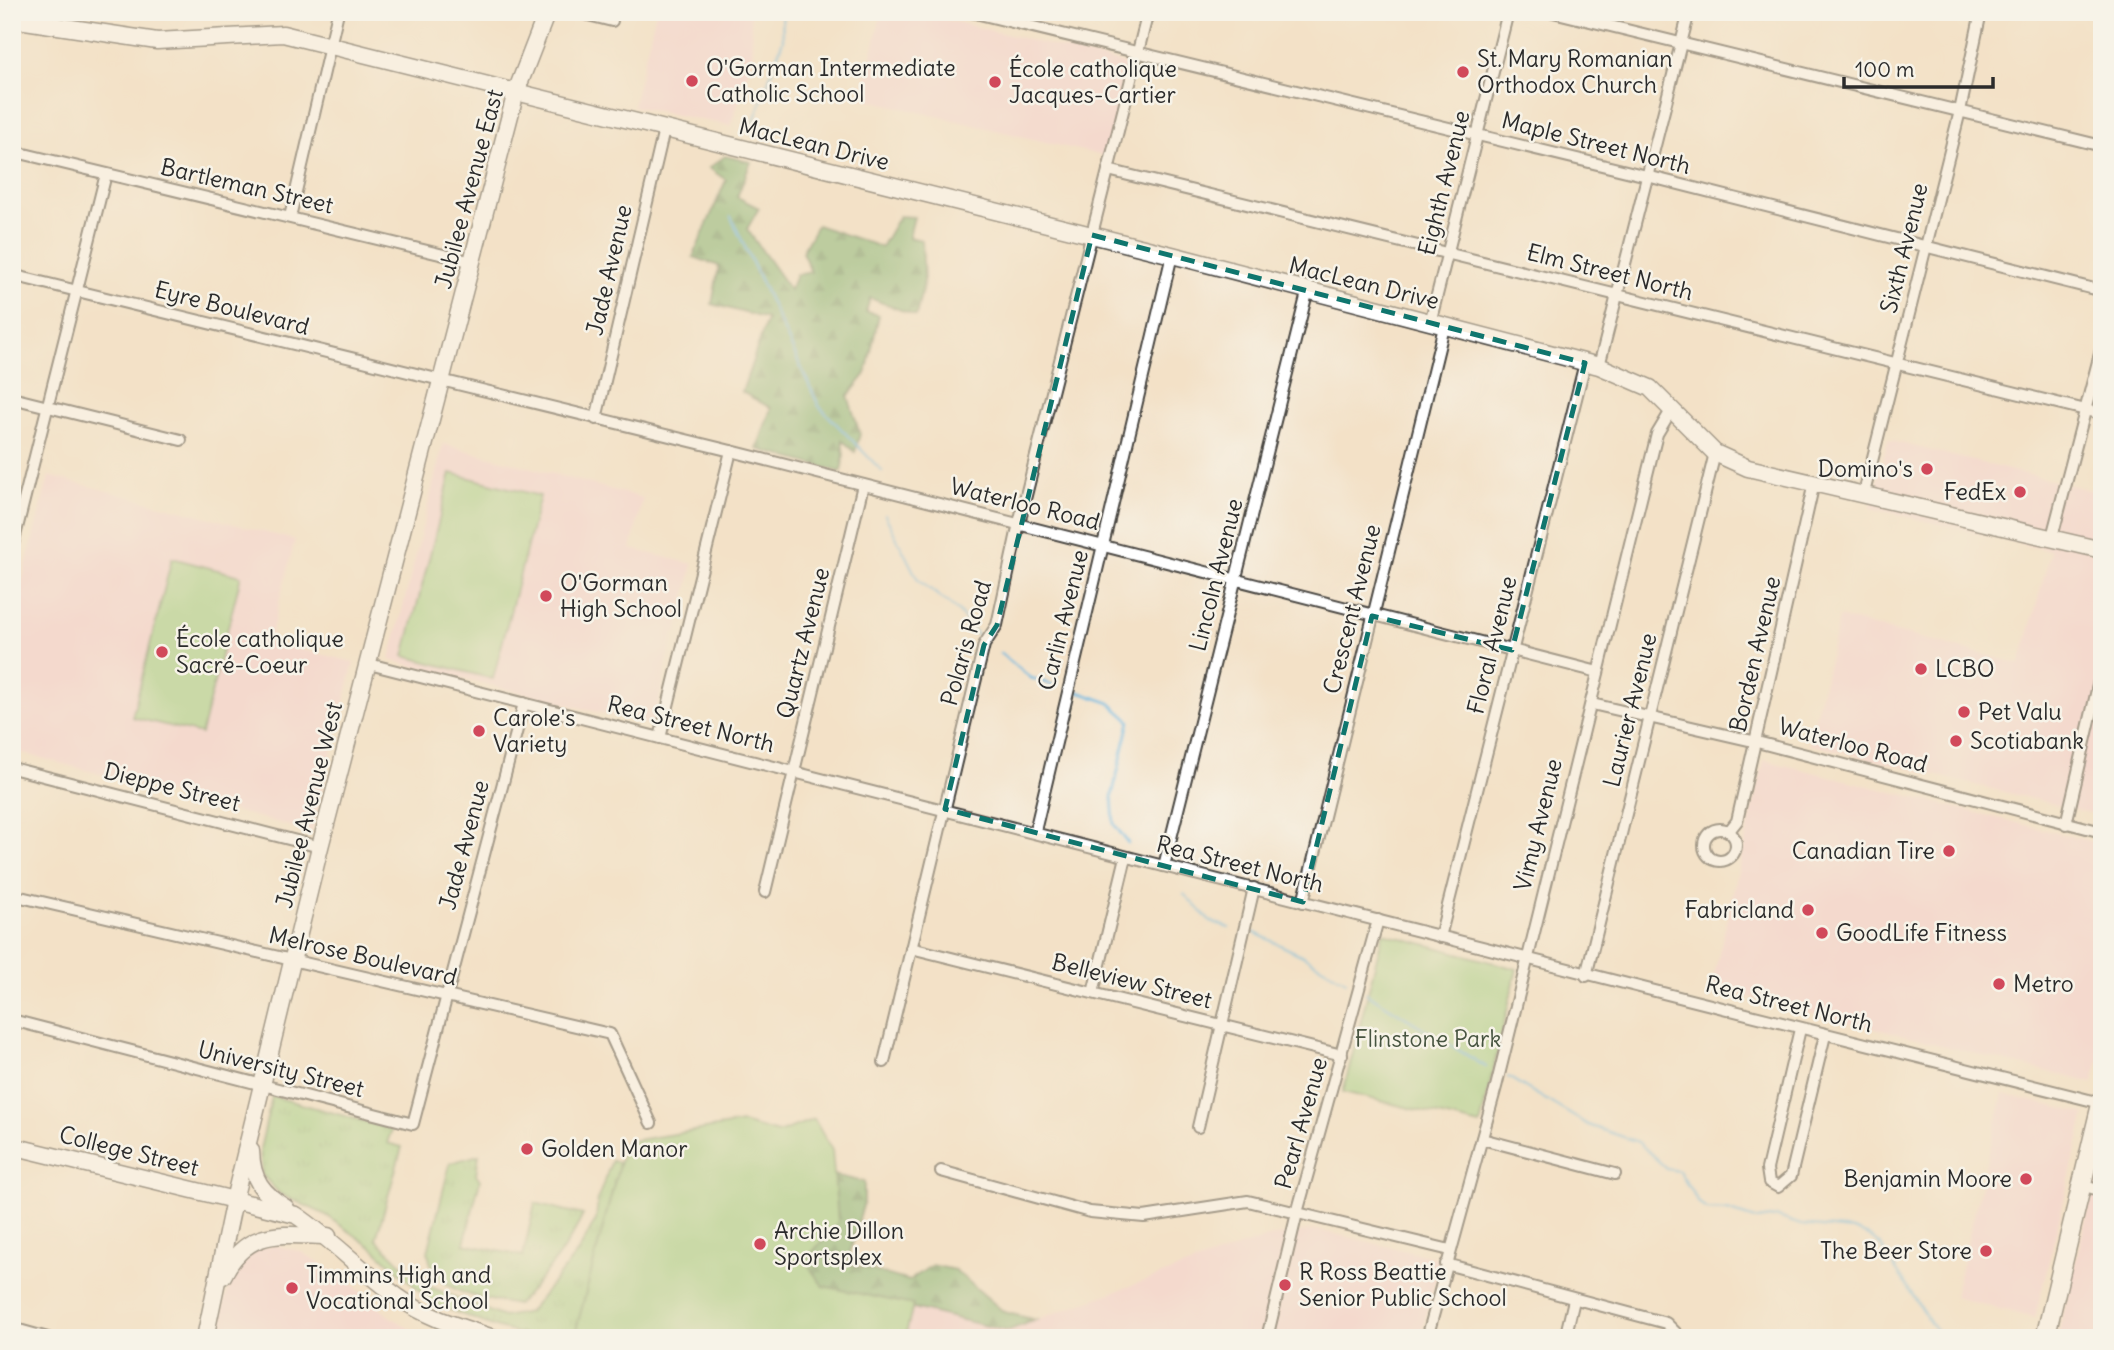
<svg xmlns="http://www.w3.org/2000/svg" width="2114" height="1350" viewBox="0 0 2114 1350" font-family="Delius,sans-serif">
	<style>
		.built { fill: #f6cfd6 }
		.grass { fill: url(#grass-tufts); stroke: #627d56; stroke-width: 2 }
		.forest { fill: url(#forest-firs); stroke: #536e4d; stroke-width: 2 }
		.park { fill: #9acf81; stroke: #627d56; stroke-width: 2 }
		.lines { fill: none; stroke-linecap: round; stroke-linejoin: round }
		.stream { stroke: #64b5df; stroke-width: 2.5 }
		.street-casing { stroke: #494642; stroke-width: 14 }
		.secondary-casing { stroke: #494642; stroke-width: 19 }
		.primary-casing { stroke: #494642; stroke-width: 21 }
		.street { stroke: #fff; stroke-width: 10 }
		.secondary { stroke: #fff; stroke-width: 16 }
		.primary { stroke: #fff; stroke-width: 18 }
		.marked { fill: none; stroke: #0f766e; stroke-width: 5; stroke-dasharray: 14 9; stroke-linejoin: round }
		.poi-dot { fill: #d1495b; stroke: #f7f3e8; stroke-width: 2.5 }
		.labels { text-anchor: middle; stroke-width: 5; stroke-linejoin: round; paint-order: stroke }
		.poi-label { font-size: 23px; fill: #2b2b2b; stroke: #f7f3e8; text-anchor: start }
		.street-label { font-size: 23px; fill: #2b2b2b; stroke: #f7f3e8 }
		.park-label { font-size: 23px; fill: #475440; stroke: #f7f3e8 }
	</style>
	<defs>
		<pattern id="grass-tufts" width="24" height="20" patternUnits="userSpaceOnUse" patternTransform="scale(1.75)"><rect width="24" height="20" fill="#9acf81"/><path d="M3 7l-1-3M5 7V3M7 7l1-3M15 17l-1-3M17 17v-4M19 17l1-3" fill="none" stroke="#85b270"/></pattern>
		<pattern id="forest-firs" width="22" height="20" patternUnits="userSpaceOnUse" patternTransform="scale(1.75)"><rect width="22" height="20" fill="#7bb26f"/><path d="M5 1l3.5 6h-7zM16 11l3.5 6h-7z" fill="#65915b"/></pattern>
	</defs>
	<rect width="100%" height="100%" fill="#f7f3e8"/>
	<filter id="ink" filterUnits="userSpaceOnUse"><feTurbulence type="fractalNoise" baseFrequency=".0143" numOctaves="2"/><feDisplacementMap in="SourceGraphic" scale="14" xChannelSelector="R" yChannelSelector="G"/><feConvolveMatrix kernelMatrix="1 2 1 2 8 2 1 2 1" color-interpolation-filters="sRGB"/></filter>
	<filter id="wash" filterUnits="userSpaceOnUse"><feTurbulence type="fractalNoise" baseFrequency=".00686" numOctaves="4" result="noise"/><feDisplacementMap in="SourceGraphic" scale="28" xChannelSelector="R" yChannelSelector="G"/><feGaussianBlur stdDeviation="1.57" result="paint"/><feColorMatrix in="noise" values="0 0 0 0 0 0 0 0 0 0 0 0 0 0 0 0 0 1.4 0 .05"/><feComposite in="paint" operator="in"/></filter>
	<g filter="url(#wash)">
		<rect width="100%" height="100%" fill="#f3e1c7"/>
		<!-- built -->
		<g class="built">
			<polygon points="656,12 750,12 753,56 731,126 633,106"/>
			<polygon points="882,12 917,12 1129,65 1108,157 861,98"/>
			<polygon points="1888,440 2102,493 2102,816 1809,744 1839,617 2020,664 2051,551 1871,508"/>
			<polygon points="443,444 643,498 631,549 693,564 678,629 673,636 653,726 390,660"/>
			<polygon points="49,476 295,540 269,642 354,662 312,832 12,750 12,620"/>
			<polygon points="1764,760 2102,844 2102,1048 2093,1083 1711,988"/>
			<polygon points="2003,1094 2085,1114 2035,1318 1954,1297"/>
			<polygon points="2102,1154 2102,1338 2057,1338 2090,1202"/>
			<polygon points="1317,1230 1441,1259 1420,1338 905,1338 913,1305 1007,1330 1268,1237"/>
			<polygon points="275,1245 302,1252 346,1279 389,1316 425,1338 214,1338 231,1279 239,1264 252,1250"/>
		</g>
		<!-- grass -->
		<g class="grass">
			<polygon points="272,1096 392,1129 387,1143 402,1147 376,1239 421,1283 503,1317 529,1312 578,1252 596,1220 598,1198 612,1160 619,1163 596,1338 537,1338 498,1328 434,1304 373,1248 326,1215 280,1194 262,1175 260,1149"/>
			<path d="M479,1155L476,1174L480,1180L464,1244L523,1256L535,1203L583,1215C567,1249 543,1278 517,1305C483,1298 433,1295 428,1252L450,1163Z"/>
		</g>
		<!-- forest -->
		<g class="forest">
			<polygon points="725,156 751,162 737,197 759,208 747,229 790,290 796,275 811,272 802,252 817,225 881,247 899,216 914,217 909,237 922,240 924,281 916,316 870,298 866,312 879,315 866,374 848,396 860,434 855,452 842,440 844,455 841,472 757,449 771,408 742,392 767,319 712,304 719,266 693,257 726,180 709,168"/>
			<polygon points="834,1175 864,1182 864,1202 847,1263 909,1281 932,1265 955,1270 1004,1312 1036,1320 1007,1331 823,1286 805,1261 838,1222"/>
		</g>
		<!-- park -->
		<g class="park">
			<polygon points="451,473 540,496 493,679 404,656"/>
			<polygon points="172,558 241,576 201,734 132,717"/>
			<polygon points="1383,933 1517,969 1480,1125 1343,1092"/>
			<polygon points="814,1119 832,1150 838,1222 805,1261 823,1286 913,1305 905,1338 574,1338 625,1142 742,1123 778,1133"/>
		</g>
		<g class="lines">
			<!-- stream -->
			<g class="stream">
				<polyline points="750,133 783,40 782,12"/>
				<polyline points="731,217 819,406 882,471"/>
				<polyline points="885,515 918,580 958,611 978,636"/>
				<polyline points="1000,653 1031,678 1053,685"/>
				<polyline points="1076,691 1110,703 1130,721 1112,796 1114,824 1128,843"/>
				<polyline points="1184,894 1210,921 1229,928"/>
				<polyline points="1253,932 1301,955 1346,981"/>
				<polyline points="1366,993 1486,1067"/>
				<polyline points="1508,1077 1588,1125 1638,1142 1667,1169 1679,1171 1698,1202 1707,1209 1727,1210 1758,1220 1778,1217 1801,1225 1853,1230 1869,1236 1881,1246 1940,1338"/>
			</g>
		</g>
	</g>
	<g filter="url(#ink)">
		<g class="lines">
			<defs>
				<g id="street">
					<polyline points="576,12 612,21"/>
					<polyline points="971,12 1647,176 2102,291"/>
					<polyline points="1553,12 2102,146"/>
					<polyline points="12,151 473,262"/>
					<polyline points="1108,170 2102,414"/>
					<polyline points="290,217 338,12"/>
					<polyline points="12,275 731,451 1598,672"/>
					<polyline points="1430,323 1508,12"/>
					<polyline points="1599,366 1689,12"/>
					<polyline points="12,398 181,440"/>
					<polyline points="596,419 664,130"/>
					<polyline points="1864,493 1960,111 1981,12"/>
					<polyline points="2052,537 2102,346"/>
					<polyline points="12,548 106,174"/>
					<path d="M369,664C946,810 1523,959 2101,1103"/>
					<polyline points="1592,704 1757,742 2102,832"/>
					<polyline points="660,738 731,451"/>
					<polyline points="12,768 320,847"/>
					<polyline points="2066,824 2102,668"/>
					<circle cx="1720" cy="845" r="16"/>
					<polyline points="1035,831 1172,255"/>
					<polyline points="1729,831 1737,821 1814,483"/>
					<polyline points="1164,866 1307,293"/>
					<polyline points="765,892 863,485"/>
					<polyline points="12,895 610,1034 651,1123"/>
					<polyline points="1303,902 1444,327"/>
					<polyline points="1440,937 1585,363"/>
					<polyline points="911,948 1342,1055"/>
					<polyline points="1586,976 1715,453"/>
					<polyline points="1093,993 1126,857"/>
					<polyline points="12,1020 413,1124 524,703"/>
					<polyline points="1800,1029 1767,1169 1769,1182 1778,1187 1791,1176 1825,1035"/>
					<polyline points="884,1062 984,645 997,625 1019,523 1148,12"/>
					<polyline points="1198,1127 1254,888"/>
					<polyline points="1482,1139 1615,1174"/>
					<polyline points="941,1171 1090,1212 1144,1217 1248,1201 1450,1250"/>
					<polyline points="2081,1185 2102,1191"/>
					<polyline points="1446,1264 1666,1323 1681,1338"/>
					<polyline points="12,1328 48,1338"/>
					<polyline points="1267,1338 1297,1213 1378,920"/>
					<polyline points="1427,1338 1496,1087 1657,434 1672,409"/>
					<polyline points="1565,1338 1574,1300"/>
				</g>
				<g id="secondary">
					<polyline points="12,19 157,41 283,34 1172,255 1599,366 1650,388 1715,453 1748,468 2102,550"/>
					<path d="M12,1146L296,1215C333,1240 362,1272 398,1297C427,1318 460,1327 494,1338"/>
					<path d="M251,1151C252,1180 262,1193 286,1208"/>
					<path d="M223,1276C247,1227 281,1235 328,1236"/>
					<polyline points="205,1338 234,1200 320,847 516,92 547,12"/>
				</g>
				<polyline id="primary" points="2045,1338 2102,1100"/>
			</defs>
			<!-- street casing -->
			<use href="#street" class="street-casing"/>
			<!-- secondary casing -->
			<use href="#secondary" class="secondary-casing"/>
			<!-- primary casing -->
			<use href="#primary" class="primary-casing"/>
			<!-- street -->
			<use href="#street" class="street"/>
			<!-- secondary -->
			<use href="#secondary" class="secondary"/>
			<!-- primary -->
			<use href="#primary" class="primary"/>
		</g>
	</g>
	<!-- marked area -->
	<path d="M0 0H2114V1350H0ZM1092,235L1585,363L1512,650L1372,616L1303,902L945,809L984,645L997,625Z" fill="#f3e1c7" fill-opacity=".55" fill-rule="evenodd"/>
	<path class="marked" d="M1092,235L1585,363L1512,650L1372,616L1303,902L945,809L984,645L997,625Z"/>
	<!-- markers -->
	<g class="poi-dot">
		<circle cx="1463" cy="72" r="7"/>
		<circle cx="692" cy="81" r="7"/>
		<circle cx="995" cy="82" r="7"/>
		<circle cx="1927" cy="469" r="7"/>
		<circle cx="2020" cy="492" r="7"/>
		<circle cx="546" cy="596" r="7"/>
		<circle cx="162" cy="652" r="7"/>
		<circle cx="1921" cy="669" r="7"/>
		<circle cx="1964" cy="712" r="7"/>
		<circle cx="479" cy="731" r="7"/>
		<circle cx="1956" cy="741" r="7"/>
		<circle cx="1949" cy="851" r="7"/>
		<circle cx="1808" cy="910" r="7"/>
		<circle cx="1822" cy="933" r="7"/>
		<circle cx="1999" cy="984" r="7"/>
		<circle cx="527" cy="1149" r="7"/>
		<circle cx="2026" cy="1179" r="7"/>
		<circle cx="760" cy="1244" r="7"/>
		<circle cx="1986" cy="1251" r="7"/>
		<circle cx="1285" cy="1285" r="7"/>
		<circle cx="292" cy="1288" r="7"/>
	</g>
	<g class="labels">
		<!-- poi labels -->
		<g class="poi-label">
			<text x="1477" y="67">St. Mary Romanian<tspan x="1477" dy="26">Orthodox Church</tspan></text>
			<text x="706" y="76">O'Gorman Intermediate<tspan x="706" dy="26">Catholic School</tspan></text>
			<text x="1009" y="77">École catholique<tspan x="1009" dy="26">Jacques-Cartier</tspan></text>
			<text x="1913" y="477" text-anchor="end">Domino's</text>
			<text x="2006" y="500" text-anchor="end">FedEx</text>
			<text x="560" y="591">O'Gorman<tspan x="560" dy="26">High School</tspan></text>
			<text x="176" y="647">École catholique<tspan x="176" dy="26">Sacré-Coeur</tspan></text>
			<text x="1935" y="677">LCBO</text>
			<text x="1978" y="720">Pet Valu</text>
			<text x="493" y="726">Carole's<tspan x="493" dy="26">Variety</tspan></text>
			<text x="1970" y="749">Scotiabank</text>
			<text x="1935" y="859" text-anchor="end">Canadian Tire</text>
			<text x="1794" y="918" text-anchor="end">Fabricland</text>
			<text x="1836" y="941">GoodLife Fitness</text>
			<text x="2013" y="992">Metro</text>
			<text x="541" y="1157">Golden Manor</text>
			<text x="2012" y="1187" text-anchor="end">Benjamin Moore</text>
			<text x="774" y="1239">Archie Dillon<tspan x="774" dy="26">Sportsplex</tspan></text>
			<text x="1972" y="1259" text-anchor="end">The Beer Store</text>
			<text x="1299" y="1280">R Ross Beattie<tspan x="1299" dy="26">Senior Public School</tspan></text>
			<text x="306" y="1283">Timmins High and<tspan x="306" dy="26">Vocational School</tspan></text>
		</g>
		<!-- street labels -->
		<g class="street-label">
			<text transform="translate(1596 143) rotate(14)" y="8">Maple Street North</text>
			<text transform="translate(814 144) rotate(14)" y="8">MacLean Drive</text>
			<text transform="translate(1444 183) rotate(-76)" y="8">Eighth Avenue</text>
			<text transform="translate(247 186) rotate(13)" y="8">Bartleman Street</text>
			<text transform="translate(469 189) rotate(-75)" y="8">Jubilee Avenue East</text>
			<text transform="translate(1904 248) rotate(-76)" y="8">Sixth Avenue</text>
			<text transform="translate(609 270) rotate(-77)" y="8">Jade Avenue</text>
			<text transform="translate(1610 272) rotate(14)" y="8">Elm Street North</text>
			<text transform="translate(1364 283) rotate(14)" y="8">MacLean Drive</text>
			<text transform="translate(232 308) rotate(14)" y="8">Eyre Boulevard</text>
			<text transform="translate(1025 504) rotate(14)" y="8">Waterloo Road</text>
			<text transform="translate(1216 575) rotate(-76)" y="8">Lincoln Avenue</text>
			<text transform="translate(1352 609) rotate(-76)" y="8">Crescent Avenue</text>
			<text transform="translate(1063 620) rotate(-76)" y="8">Carlin Avenue</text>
			<text transform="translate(803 643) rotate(-76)" y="8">Quartz Avenue</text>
			<text transform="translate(966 643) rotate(-74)" y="8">Polaris Road</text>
			<text transform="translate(1492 645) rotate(-76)" y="8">Floral Avenue</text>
			<text transform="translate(1755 654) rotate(-77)" y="8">Borden Avenue</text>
			<text transform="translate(1630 710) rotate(-76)" y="8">Laurier Avenue</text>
			<text transform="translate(691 724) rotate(14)" y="8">Rea Street North</text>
			<text transform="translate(1853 745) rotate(15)" y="8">Waterloo Road</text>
			<text transform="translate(172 787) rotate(14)" y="8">Dieppe Street</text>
			<text transform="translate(309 805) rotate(-76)" y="8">Jubilee Avenue West</text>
			<text transform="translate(1538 825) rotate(-76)" y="8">Vimy Avenue</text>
			<text transform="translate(464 845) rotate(-75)" y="8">Jade Avenue</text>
			<text transform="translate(1240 864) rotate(14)" y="8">Rea Street North</text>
			<text transform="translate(363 956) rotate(13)" y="8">Melrose Boulevard</text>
			<text transform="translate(1132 981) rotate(14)" y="8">Belleview Street</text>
			<text transform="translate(1789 1004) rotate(14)" y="8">Rea Street North</text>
			<text transform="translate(281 1069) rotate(14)" y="8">University Street</text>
			<text transform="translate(1301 1123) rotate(-74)" y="8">Pearl Avenue</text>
			<text transform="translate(129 1151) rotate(14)" y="8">College Street</text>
		</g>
		<!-- park labels -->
		<g class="park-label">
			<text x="1428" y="1047">Flinstone Park</text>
		</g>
	</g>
	<!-- margin -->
	<rect width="2114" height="1350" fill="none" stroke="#f7f3e8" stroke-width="42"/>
	<!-- scale -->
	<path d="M1844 77v10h149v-10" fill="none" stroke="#2b2b2b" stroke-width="3.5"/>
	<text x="1855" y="77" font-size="21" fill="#2b2b2b" stroke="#f7f3e8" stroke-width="5" paint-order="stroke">100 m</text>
</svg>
